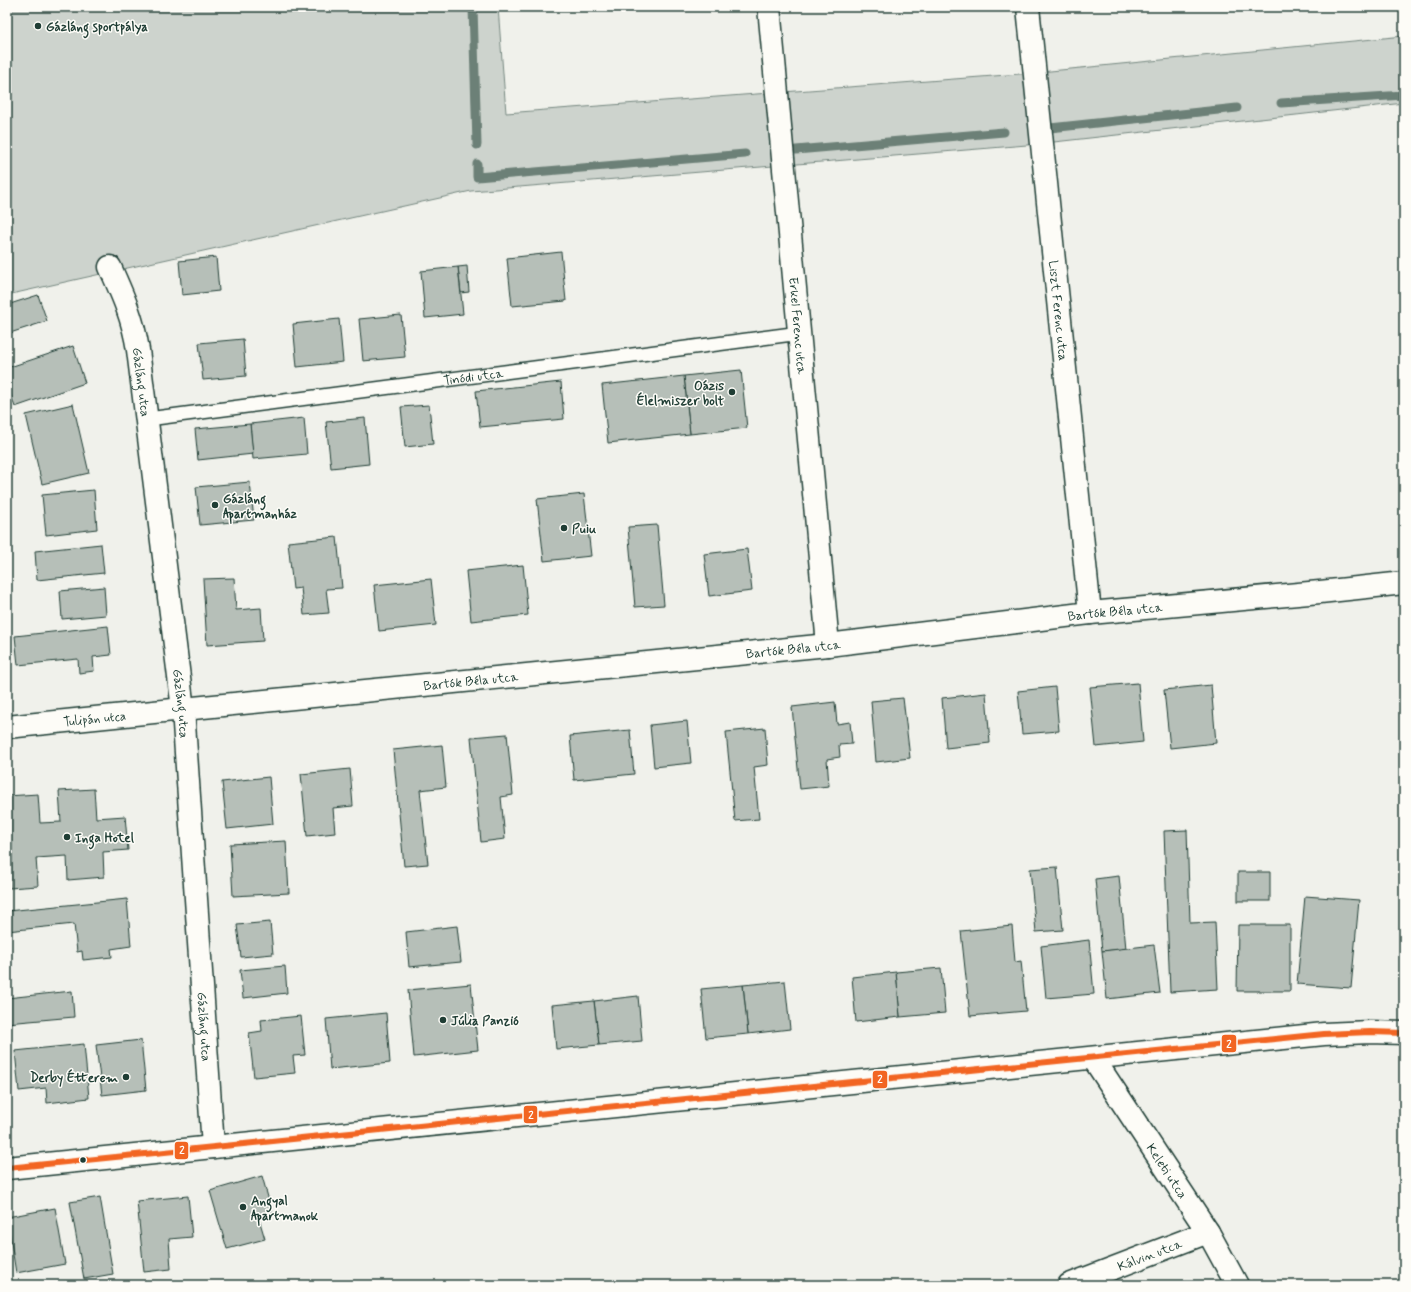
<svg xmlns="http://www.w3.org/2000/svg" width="1411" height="1292" viewBox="0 0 1411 1292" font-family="Mynerve,sans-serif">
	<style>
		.green { fill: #cdd3cd; stroke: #768880 }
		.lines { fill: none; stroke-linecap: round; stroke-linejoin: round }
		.stream { stroke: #6c8077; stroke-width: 9 }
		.building { fill: #b6bfb8; stroke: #1f3d34 }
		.service-casing { stroke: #1f3d34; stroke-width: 16 }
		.minor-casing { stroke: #1f3d34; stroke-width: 25 }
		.service { stroke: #fdfcf7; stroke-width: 13 }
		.minor { stroke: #fdfcf7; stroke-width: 22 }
		.bus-1-casing { stroke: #fdfcf7; stroke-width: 9 }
		.bus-1 { stroke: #f26522; stroke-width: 6 }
		.poi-dot { fill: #1f3d34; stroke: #fdfcf7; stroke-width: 1.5 }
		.labels { text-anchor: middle; stroke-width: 3; stroke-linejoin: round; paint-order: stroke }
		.poi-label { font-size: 13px; font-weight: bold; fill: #1f3d34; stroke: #fdfcf7; text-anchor: start }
		.street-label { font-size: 13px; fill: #1f3d34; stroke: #fdfcf7 }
		.line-badge { stroke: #fdfcf7; stroke-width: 1.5 }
		.badge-label { font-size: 11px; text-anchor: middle; font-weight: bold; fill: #fff }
	</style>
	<rect width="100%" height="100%" fill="#f0f1eb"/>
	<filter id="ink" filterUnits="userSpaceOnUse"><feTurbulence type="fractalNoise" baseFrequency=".025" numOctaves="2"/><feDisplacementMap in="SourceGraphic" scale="8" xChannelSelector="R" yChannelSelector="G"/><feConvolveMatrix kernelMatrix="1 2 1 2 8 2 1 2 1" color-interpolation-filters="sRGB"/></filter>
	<g filter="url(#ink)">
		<!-- green -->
		<polygon class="green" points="7,7 498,7 506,113 1020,74 1404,36 1404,103 1027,145 471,191 7,295"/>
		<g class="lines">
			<!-- stream -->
			<g class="stream">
				<polyline points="473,7 477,145"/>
				<polyline points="1281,103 1404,95"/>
				<polyline points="1050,128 1237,108"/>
				<polyline points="796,150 1004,132"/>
				<polyline points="477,164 477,177 745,154"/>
			</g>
		</g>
		<!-- building -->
		<g class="building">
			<polygon points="561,252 566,301 512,306 507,258"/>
			<polygon points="216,257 219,291 182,295 179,261"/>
			<polygon points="467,266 469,292 461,293 458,267"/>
			<polygon points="458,267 463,314 425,318 421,271"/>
			<polygon points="38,295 47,321 7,334 7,305"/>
			<polygon points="401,315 405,357 363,361 359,319"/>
			<polygon points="339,319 343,362 297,367 293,324"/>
			<polygon points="243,339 246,376 203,380 199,343"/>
			<polygon points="73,346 85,383 15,407 7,384 7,368"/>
			<polygon points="741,370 747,428 690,434 684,376"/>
			<polygon points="684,376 690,434 608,443 602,385"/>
			<polygon points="561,382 564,419 480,427 476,391"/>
			<polygon points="73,404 89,473 42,484 26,415"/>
			<polygon points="429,405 433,444 405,447 401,407"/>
			<polygon points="304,418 307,454 253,459 250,424"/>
			<polygon points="365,418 369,464 331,468 326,422"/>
			<polygon points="250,424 253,454 198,460 195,429"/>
			<polygon points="250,482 254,520 200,525 196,487"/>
			<polygon points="94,490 97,529 46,535 42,495"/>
			<polygon points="584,494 591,556 544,561 537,499"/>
			<polygon points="657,525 664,605 635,607 628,527"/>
			<polygon points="337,537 342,588 326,589 329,613 304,615 301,588 293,589 288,542"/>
			<polygon points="101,544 104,573 37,580 35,551"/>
			<polygon points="747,549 752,591 709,596 704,554"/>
			<polygon points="523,565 528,615 471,621 466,571"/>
			<polygon points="234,578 236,610 261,608 263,641 207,645 203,579"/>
			<polygon points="431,579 436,625 379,631 374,585"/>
			<polygon points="104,587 106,615 62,619 60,591"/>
			<polygon points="108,626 111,655 93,657 94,671 79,673 78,659 18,665 15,636"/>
			<polygon points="1138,683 1143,742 1096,747 1090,687"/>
			<polygon points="1211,685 1216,743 1170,748 1164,690"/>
			<polygon points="1055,687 1059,731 1022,734 1018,691"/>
			<polygon points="986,693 990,743 946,748 942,698"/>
			<polygon points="903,698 910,758 876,762 871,701"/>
			<polygon points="835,702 837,724 850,722 852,744 839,745 840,757 827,759 829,786 800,789 792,707"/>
			<polygon points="687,721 691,763 654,767 650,725"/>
			<polygon points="765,728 768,765 754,767 759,819 735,821 726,732"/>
			<polygon points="630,730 634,774 574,780 570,736"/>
			<polygon points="507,734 513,795 501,797 505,839 481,842 471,737"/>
			<polygon points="442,745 446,787 420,790 428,864 404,866 393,750"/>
			<polygon points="350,769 353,806 333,808 335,833 307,836 301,774"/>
			<polygon points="269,777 273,824 227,829 222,782"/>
			<polygon points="94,789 96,818 125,816 128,850 103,852 104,877 68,880 67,856 36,858 38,886 9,888 7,862 7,796 38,794 40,823 61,822 59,791"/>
			<polygon points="1187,830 1190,923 1215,922 1218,989 1170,992 1164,831"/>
			<polygon points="286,841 289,893 233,896 230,844"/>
			<polygon points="1057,867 1063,930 1036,932 1030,869"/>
			<rect x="1238" y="872" width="32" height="29"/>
			<polygon points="1119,876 1126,949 1102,951 1095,879"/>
			<polygon points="1305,896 1359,900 1351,988 1297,984"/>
			<polygon points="127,899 131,946 111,949 112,957 83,960 82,951 77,952 74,924 7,931 7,911"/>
			<polygon points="270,922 273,954 241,957 237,925"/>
			<polygon points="1238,925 1290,925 1290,991 1237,991"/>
			<polygon points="457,926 461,962 409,967 406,932"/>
			<polygon points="1012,926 1015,962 1021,961 1026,1011 970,1016 961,931"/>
			<polygon points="1089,940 1094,994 1046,998 1041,946"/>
			<polygon points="1154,945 1160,993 1107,999 1102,951"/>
			<polygon points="7,954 11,988 7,989"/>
			<polygon points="285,966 287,993 243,998 240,970"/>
			<polygon points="941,968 945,1013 900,1017 896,972"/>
			<polygon points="896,972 900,1017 856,1022 852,977"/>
			<polygon points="785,981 790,1029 748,1034 743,985"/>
			<polygon points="471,984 478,1050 414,1057 408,990"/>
			<polygon points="743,985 748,1034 706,1038 701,989"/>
			<polygon points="72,991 74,1017 7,1023 7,998"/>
			<polygon points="638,996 642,1041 599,1045 594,1001"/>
			<polygon points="594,1001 599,1045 556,1049 552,1005"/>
			<polygon points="386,1013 390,1063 330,1069 326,1019"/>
			<polygon points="301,1016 305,1055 293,1056 295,1073 254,1077 249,1033 262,1031 261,1020"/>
			<polygon points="141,1040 146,1090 102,1095 96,1045"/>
			<polygon points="84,1044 89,1098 47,1103 46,1088 19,1091 15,1051"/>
			<polygon points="262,1176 273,1215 259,1219 265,1239 227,1249 210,1191"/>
			<polygon points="188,1196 192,1237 169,1239 171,1269 144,1272 137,1201"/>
			<polygon points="100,1197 113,1274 84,1279 70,1202"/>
			<polygon points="55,1208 65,1264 16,1273 7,1217"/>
		</g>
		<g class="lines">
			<defs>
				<g id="service">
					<path id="s1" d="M148,419L800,333"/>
				</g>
				<g id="minor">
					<path id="s2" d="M769,7L828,645"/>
					<path id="s3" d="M1028,7L1090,613"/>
					<path id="s4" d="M110,267C123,296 133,318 138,350L183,709L213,1147"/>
					<path id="s5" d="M7,727L183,709L828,645L1090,613L1320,592L1404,583"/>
					<path id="s6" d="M1093,1058L1208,1232L1237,1285"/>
					<polyline points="7,1168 1324,1034 1370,1032 1404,1033"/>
					<path id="s7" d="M1069,1285L1208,1232"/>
				</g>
			</defs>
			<!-- service casing -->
			<use href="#service" class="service-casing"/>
			<!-- minor casing -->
			<use href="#minor" class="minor-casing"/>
			<!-- service -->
			<use href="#service" class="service"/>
			<!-- minor -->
			<use href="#minor" class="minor"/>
			<defs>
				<polyline id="bus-1" points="7,1168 1324,1034 1370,1032 1404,1033"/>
			</defs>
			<!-- bus-1 casing -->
			<use href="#bus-1" class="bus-1-casing"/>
			<!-- bus-1 -->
			<use href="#bus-1" class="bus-1"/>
		</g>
	</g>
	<!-- markers -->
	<g class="poi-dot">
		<circle cx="38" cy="26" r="4"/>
		<circle cx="732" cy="392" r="4"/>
		<circle cx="215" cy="505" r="4"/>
		<circle cx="564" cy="528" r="4"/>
		<circle cx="67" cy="837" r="4"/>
		<circle cx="443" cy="1020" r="4"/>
		<circle cx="126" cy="1077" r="4"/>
		<circle cx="83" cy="1160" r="3.5"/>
		<circle cx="243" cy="1207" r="4"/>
	</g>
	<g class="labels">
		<!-- poi labels -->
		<g class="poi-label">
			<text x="46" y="31">Gázláng sportpálya</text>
			<text x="724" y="390" text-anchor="end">Oázis<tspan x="724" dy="15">Élelmiszer bolt</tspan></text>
			<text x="223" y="503">Gázláng<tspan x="223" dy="15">Apartmanház</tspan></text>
			<text x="572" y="533">Puiu</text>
			<text x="75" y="842">Inga Hotel</text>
			<text x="451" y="1025">Júlia Panzió</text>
			<text x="118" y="1082" text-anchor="end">Derby Étterem</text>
			<text x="251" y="1205">Angyal<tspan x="251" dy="15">Apartmanok</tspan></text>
		</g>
		<!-- street labels -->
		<g class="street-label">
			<text dy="5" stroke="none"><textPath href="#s3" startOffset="305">Liszt Ferenc utca</textPath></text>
			<text dy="5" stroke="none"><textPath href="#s2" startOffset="320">Erkel Ferenc utca</textPath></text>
			<text dy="5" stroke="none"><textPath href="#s1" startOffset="328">Tinódi utca</textPath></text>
			<text dy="5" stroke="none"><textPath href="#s4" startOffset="120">Gázláng utca</textPath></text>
			<text dy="5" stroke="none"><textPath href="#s5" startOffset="1114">Bartók Béla utca</textPath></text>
			<text dy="5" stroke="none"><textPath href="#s5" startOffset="790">Bartók Béla utca</textPath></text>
			<text dy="5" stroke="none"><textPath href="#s5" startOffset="466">Bartók Béla utca</textPath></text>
			<text dy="5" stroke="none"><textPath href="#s4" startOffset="444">Gázláng utca</textPath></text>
			<text dy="5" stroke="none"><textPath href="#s5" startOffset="88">Tulipán utca</textPath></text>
			<text dy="5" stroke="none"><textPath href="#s4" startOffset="768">Gázláng utca</textPath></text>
			<text dy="5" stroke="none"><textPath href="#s6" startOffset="135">Keleti utca</textPath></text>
			<text dy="5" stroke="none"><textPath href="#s7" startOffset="86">Kálvin utca</textPath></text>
		</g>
	</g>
	<g class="line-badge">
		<rect x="1221" y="1034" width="16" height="19" rx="4" fill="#f26522"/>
		<rect x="872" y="1070" width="16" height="19" rx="4" fill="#f26522"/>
		<rect x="523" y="1105" width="15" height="19" rx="4" fill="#f26522"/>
		<rect x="174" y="1141" width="15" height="19" rx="4" fill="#f26522"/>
	</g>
	<g class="badge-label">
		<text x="1229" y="1048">2</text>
		<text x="880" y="1083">2</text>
		<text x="531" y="1119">2</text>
		<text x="182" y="1154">2</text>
	</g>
	<!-- margin -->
	<rect width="1411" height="1292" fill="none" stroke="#fdfcf7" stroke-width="24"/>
	<rect x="12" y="12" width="1387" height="1268" fill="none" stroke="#1f3d34" stroke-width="1.5" filter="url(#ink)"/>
</svg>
